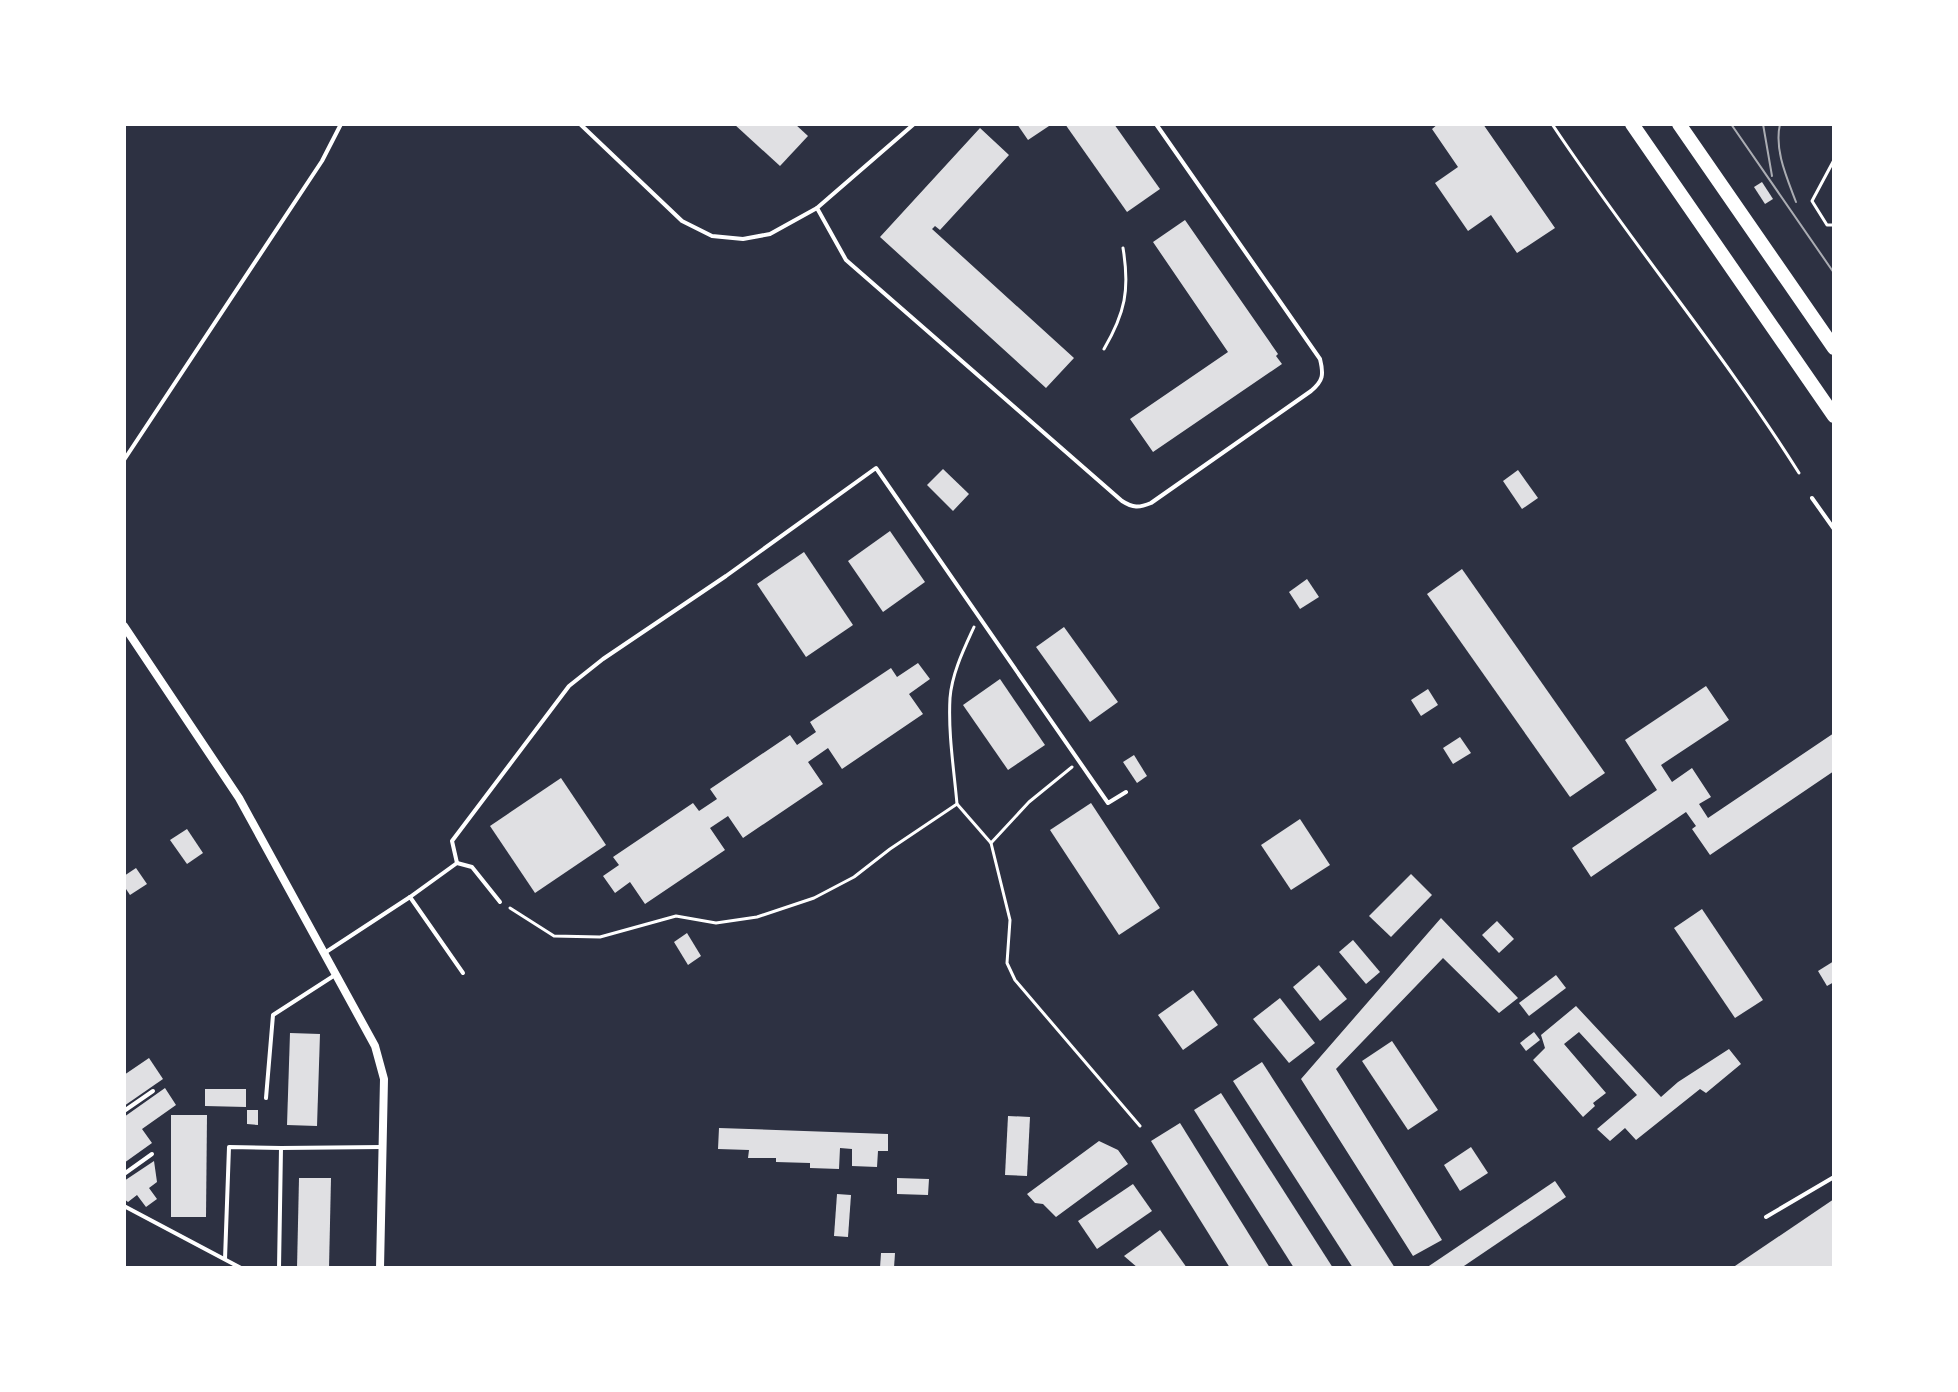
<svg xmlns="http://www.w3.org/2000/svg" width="1958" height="1392" viewBox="0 0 1958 1392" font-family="'Roboto Condensed',sans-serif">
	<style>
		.building { fill: #e0e0e3 }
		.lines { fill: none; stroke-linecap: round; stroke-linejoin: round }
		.path { stroke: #fff; stroke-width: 3 }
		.service { stroke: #fff; stroke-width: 4 }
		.minor { stroke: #fff; stroke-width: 8 }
		.primary { stroke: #fff; stroke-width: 14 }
		.tram { stroke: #abadb3; stroke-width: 2 }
	</style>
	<rect width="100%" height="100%" fill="#2d3142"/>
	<!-- building -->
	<g class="building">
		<polygon points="734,124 795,124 808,136 780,166"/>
		<polygon points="1017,124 1052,124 1028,140"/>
		<polygon points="1065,124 1114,124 1160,189 1127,212"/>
		<polygon points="1438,124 1483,124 1555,228 1517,253 1491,215 1468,231 1435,183 1458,167 1432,129"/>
		<polygon points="980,128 1009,155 940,230 935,226 932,229 1074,358 1046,388 880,237"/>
		<polygon points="1762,182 1773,199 1765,204 1754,187"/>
		<polygon points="1185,220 1278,354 1276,356 1282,364 1153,452 1130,419 1228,352 1153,242"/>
		<polygon points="943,469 969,494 953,511 927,485"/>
		<polygon points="1518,470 1538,498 1522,509 1503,481"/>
		<polygon points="890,531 925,582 883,612 848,561"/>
		<polygon points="804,552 853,625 806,657 757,584"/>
		<polygon points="1462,569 1605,773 1570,797 1427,594"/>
		<polygon points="1307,579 1319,597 1300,609 1289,592"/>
		<polygon points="1064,627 1118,702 1090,722 1036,647"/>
		<polygon points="918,663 930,679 909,694 923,714 842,769 828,748 808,762 823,784 743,838 728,816 710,828 725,850 645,904 630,882 615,893 603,876 619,865 613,857 693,803 699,811 717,799 710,789 790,735 797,745 816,732 810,722 891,668 897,677"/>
		<polygon points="1000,679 1045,745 1008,770 963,705"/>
		<polygon points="1706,686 1729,720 1661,765 1672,782 1692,768 1711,797 1699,804 1708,818 1834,733 1834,771 1710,855 1692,829 1696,826 1686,812 1591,877 1572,848 1657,790 1625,740"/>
		<polygon points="1428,689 1438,705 1421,716 1411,700"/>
		<polygon points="1460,737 1471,753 1453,764 1443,748"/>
		<polygon points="1134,755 1147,776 1137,783 1123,762"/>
		<polygon points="561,778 606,845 535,893 490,826"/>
		<polygon points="1091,803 1160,908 1119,935 1050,830"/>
		<polygon points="1300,819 1330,865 1291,890 1261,845"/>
		<polygon points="187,829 203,853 187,864 170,840"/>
		<polygon points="136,868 147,884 130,895 124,886 124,876"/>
		<polygon points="1411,874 1432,895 1391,937 1369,916"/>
		<polygon points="1702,909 1763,1000 1735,1018 1674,928"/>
		<polygon points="1441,918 1518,998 1499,1013 1443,958 1336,1069 1442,1240 1413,1256 1301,1079"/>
		<polygon points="1497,921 1514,939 1499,953 1482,935"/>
		<polygon points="687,933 701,956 688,965 674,942"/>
		<polygon points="1353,940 1380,972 1366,984 1339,952"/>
		<polygon points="1834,961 1834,982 1827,986 1818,971"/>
		<polygon points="1319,965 1347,999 1320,1021 1293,987"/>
		<polygon points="1556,975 1566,988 1529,1016 1519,1003"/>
		<polygon points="1193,990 1218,1025 1183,1050 1158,1015"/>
		<polygon points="1280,998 1315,1043 1289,1063 1253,1019"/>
		<polygon points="1576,1006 1661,1097 1678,1082 1729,1049 1741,1064 1706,1093 1700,1089 1636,1140 1625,1128 1610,1141 1597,1129 1637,1095 1579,1032 1564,1044 1606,1093 1593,1103 1595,1106 1583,1117 1533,1060 1545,1048 1541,1035"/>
		<polygon points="1534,1032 1540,1040 1526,1051 1520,1043"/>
		<polygon points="290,1033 320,1034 317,1126 287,1125"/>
		<polygon points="1392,1041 1438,1110 1408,1130 1362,1061"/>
		<polygon points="149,1058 163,1079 124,1106 124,1075"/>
		<polygon points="1262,1062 1395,1268 1353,1268 1233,1081"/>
		<polygon points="165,1088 176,1105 142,1129 152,1143 124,1163 124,1117"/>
		<polygon points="205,1089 246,1089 246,1107 205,1106"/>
		<polygon points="1221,1093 1333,1268 1294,1268 1194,1110"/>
		<polygon points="247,1110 258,1110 258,1125 247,1124"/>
		<polygon points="171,1115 207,1115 206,1217 171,1217"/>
		<polygon points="1008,1116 1030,1117 1027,1176 1005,1175"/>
		<polygon points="1180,1123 1270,1268 1230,1268 1151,1141"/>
		<polygon points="719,1128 888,1134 888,1151 878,1151 877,1167 852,1166 852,1149 840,1148 839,1169 810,1168 810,1163 776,1162 776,1158 748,1158 749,1150 718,1149"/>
		<polygon points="1099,1141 1118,1150 1128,1164 1056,1217 1043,1204 1035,1203 1027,1194"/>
		<polygon points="1471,1147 1488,1173 1460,1191 1444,1165"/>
		<polygon points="154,1161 157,1182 149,1188 157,1199 146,1207 137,1195 128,1202 124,1199 124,1181"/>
		<polygon points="299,1178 331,1178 329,1268 297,1268"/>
		<polygon points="897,1178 929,1179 928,1195 897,1194"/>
		<polygon points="1555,1181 1566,1197 1461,1268 1426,1268"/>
		<polygon points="1133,1184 1152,1211 1097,1249 1078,1221"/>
		<polygon points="837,1194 851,1195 848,1237 834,1236"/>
		<polygon points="1834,1199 1834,1268 1732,1268"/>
		<polygon points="1160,1230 1187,1268 1138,1268 1124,1256"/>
		<polygon points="881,1253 895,1253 894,1268 880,1268"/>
	</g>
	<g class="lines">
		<!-- path -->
		<g class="path">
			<path d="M1552,124C1631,243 1723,352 1799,473"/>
			<polyline points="1834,160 1812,201 1827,225 1834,225"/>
			<path d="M1104,349C1125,313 1130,290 1123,248"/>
			<polyline points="1072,767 1029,802 991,843 1010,920 1007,963 1015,980 1140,1126"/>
			<polyline points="957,804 991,843"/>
			<path d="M510,908L554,936L600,937L676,916L716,923L757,917L814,898L854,877L890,849L957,804C954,770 948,733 950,698C952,673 964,649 974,627"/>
		</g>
		<!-- service -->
		<g class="service">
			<polyline points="580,124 682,221 712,236 743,239 770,234 817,208 914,124"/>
			<path d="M817,208L846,260L1122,501C1133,508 1139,508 1151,503L1311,391C1323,381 1324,375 1320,359L1156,124"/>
			<polyline points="124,460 322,161 341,124"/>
			<polyline points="1812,498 1834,529"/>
			<polyline points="457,863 452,841 569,686 603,659 726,576 876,468 1108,803 1126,792"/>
			<polyline points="410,897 463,973"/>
			<polyline points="326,952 410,897 457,863 472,867 500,902"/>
			<polyline points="266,1098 273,1015 335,975"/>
			<polyline points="124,1111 153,1091"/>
			<polyline points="124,1174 152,1154"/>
			<polyline points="124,1206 241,1268"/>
			<polyline points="1766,1217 1834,1177"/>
			<polyline points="225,1259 229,1147 281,1148 382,1147"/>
			<polyline points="279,1268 281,1148"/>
		</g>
		<!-- minor -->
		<polyline class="minor" points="124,626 239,798 375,1046 384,1079 380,1268"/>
		<!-- primary -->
		<g class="primary">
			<polyline points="1632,124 1834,416"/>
			<polyline points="1679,124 1834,348"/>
		</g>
		<!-- tram -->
		<g class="tram">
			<polyline points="1731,124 1834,273"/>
			<polyline points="1763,124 1772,176"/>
			<path d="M1780,124C1774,150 1787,178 1796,202"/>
		</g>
	</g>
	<!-- border -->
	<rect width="1958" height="1392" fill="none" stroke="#ffffff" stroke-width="252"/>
</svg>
